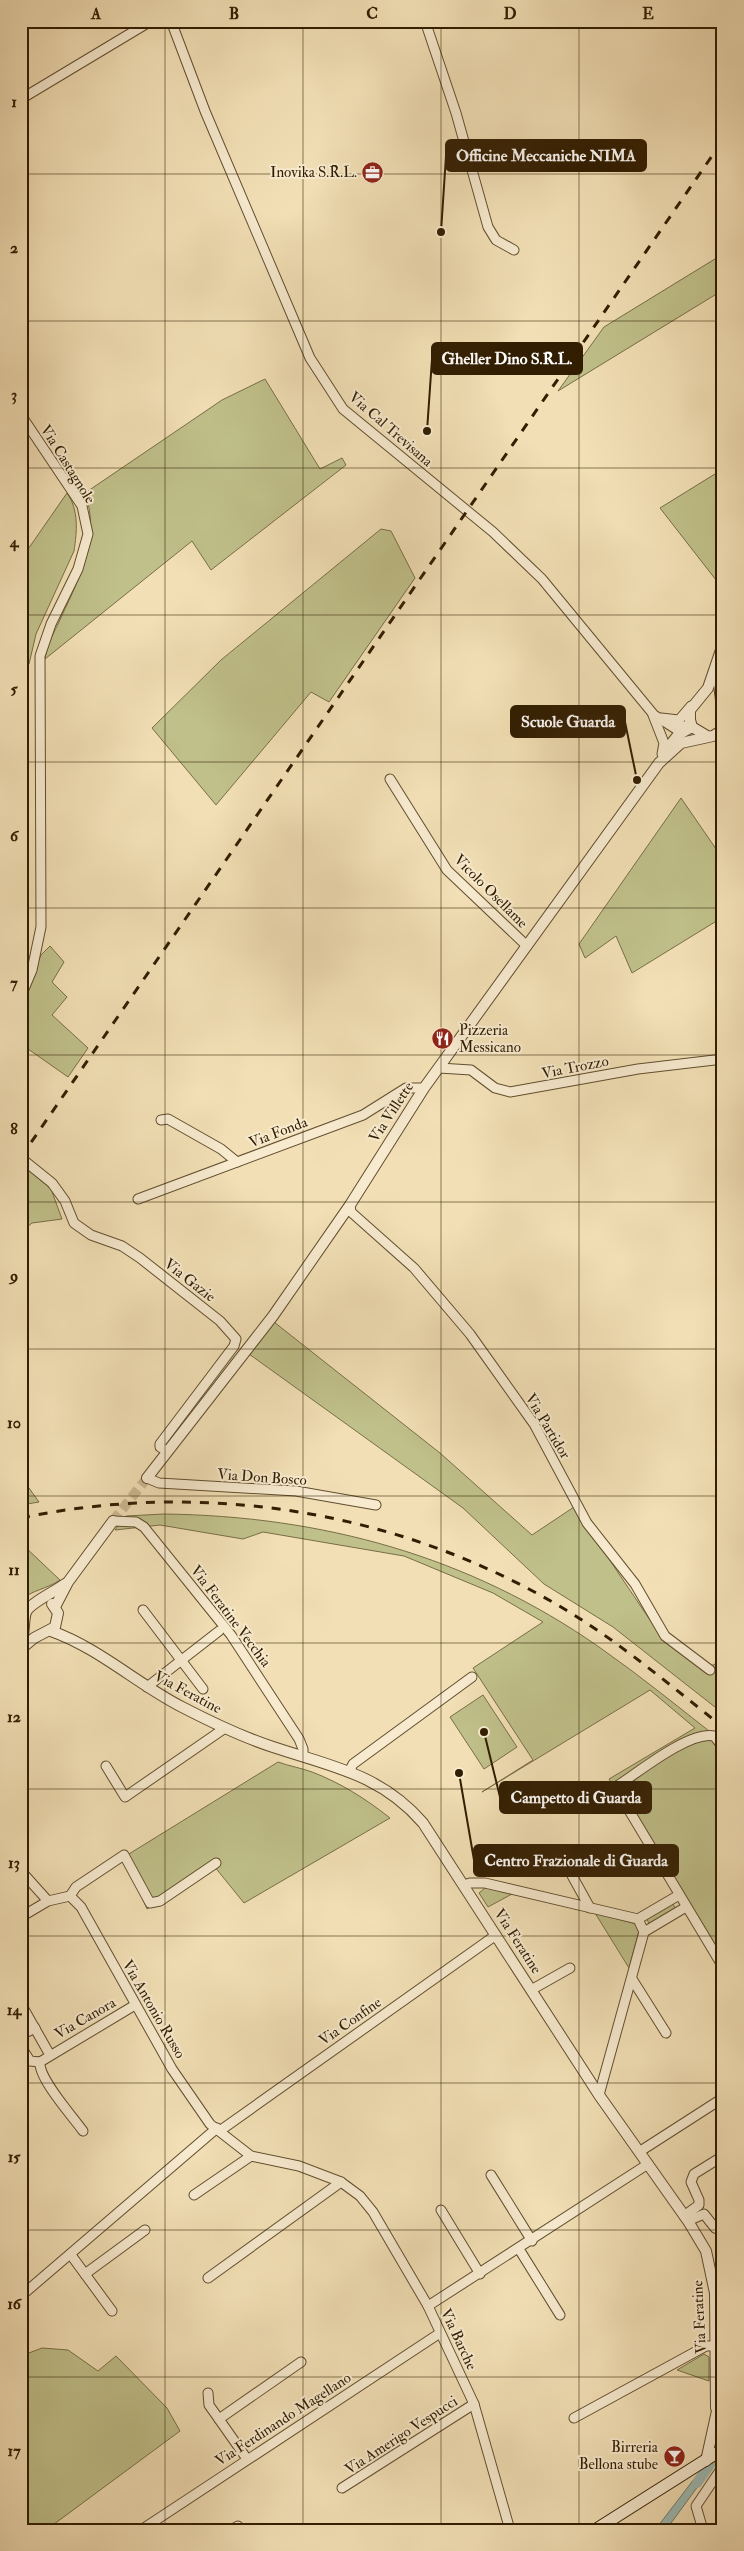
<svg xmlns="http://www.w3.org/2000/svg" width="744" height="2551" viewBox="0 0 744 2551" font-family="'IM FELL Double Pica',serif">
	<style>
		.green { fill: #c0c08a; stroke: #786e46 }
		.water { fill: #9dbbb6; stroke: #727c6e }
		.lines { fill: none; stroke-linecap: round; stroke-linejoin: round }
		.canal { stroke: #9dbbb6; stroke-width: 10 }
		.tertiary-tunnel { stroke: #cbb891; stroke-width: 10; stroke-dasharray: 10 5; stroke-linecap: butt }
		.minor-casing { stroke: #614e2e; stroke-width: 11 }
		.tertiary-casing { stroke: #614e2e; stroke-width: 12 }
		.secondary-casing { stroke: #311d01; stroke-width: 13 }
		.minor { stroke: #f7eacf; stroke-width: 9 }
		.tertiary { stroke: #f7eacf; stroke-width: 10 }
		.secondary { stroke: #f7eacf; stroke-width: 11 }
		.rail { stroke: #311d01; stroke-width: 3; stroke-dasharray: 9 9; stroke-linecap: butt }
		.grid { fill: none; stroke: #311d01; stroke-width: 1; stroke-opacity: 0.55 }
		.labels { text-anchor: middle; stroke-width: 4; stroke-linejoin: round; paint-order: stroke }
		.poi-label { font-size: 15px; fill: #311d01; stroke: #f7eacf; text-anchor: end }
		.street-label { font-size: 15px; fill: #311d01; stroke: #f7eacf }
		.leader { fill: none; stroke: #311d01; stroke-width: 2 }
		.callout-dot { fill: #311d01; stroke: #f7eacf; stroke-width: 2 }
		.callout { fill: #311d01; stroke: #311d01; stroke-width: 2 }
		.callout-label { font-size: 16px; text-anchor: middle; font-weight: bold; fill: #fff }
		.neatline { fill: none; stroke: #311d01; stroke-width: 2 }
		.grid-label { font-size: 16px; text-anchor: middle; font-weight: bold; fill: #311d01 }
	</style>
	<rect width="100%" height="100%" fill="#f2dfb5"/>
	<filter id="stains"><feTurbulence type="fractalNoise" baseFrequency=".004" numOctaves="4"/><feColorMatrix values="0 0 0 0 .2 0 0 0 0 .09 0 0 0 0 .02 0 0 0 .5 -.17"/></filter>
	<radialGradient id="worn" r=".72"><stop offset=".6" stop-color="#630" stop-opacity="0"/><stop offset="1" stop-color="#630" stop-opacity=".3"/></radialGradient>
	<!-- green -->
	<g class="green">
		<polygon points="723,254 723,290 558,391 604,327"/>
		<path d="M265,379L320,469L342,458L346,465L211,570L192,541L45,659C47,646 52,636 58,624C77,582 102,540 85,493L222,400Z"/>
		<polygon points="723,469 723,589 660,508"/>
		<path d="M67,493C79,510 77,531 74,551L36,634L29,664L21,670V552L24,555Z"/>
		<polygon points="381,529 391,531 415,578 329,702 311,692 216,805 152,728 221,660"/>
		<polygon points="681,798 723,859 723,917 632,973 616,936 585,958 579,944"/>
		<polygon points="50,946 64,962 52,982 67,997 52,1015 88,1048 68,1077 21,1044 21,1003 41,955"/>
		<polygon points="26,1168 51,1189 62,1219 32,1223 21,1232 21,1176"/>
		<polygon points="274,1322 440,1453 532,1535 574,1507 650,1620 709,1667 715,1664 723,1669 723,1708 720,1711 613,1627 544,1584 463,1508 249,1354"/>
		<polygon points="29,1488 39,1502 21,1505 21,1491"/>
		<path d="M164,1514C322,1516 469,1556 599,1647C642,1677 682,1710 723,1742V1960L609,1779L695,1728L650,1690L482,1792L533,1760L473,1668L543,1622L493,1593L404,1556L263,1532L243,1539L160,1525L115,1530L126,1516Z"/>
		<path d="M24,1546L60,1580C47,1589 32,1590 21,1600V1549Z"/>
		<polygon points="483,1695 517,1747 484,1769 450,1717"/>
		<path d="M278,1762C289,1766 301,1768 312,1772C341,1783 366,1799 390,1818L244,1903L214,1866L147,1909L124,1857Z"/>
		<polygon points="485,1888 488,1888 512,1894 488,1907 479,1893"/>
		<polygon points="672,1902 676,1910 650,1925 646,1918"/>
		<polygon points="595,1913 636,1924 639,1931 629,1968"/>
		<polygon points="42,2348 68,2350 98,2371 116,2356 167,2408 180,2431 46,2530 21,2530 21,2356"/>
		<polygon points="704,2354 709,2357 709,2381 677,2370"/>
	</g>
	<!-- water -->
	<polygon class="water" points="701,2470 707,2474 666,2530 655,2530"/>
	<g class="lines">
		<!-- canal -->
		<polyline class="canal" points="697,2483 719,2452"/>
		<!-- tertiary-tunnel -->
		<polyline class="tertiary-tunnel" points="113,1521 147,1478"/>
		<defs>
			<g id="minor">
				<polyline points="171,21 205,111 310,358 343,409 493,532 542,579 654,715 676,729 688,725"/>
				<polyline points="425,21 456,113 488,227 496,240 514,250"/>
				<polyline points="21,99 151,21"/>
				<polyline points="21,415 82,506 88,534 78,569 51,624 40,656 41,927 32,970 21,996"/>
				<polyline points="653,715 664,743 662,754"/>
				<polyline points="661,718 679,720 691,706"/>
				<polyline points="390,779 447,870 527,946"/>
				<polyline points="439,1068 471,1070 495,1088 510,1092 638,1069 723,1059"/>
				<polyline points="161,1120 168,1119 221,1149 237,1162"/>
				<polyline points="21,1158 52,1183 65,1201 74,1223 91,1235 122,1246 140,1258 220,1321 236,1339 234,1346 160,1444 160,1447 167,1451"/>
				<polyline points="138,1199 363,1115 406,1088 424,1088"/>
				<polyline points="350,1205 351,1212 414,1268 470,1334 534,1424 587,1523 635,1584 665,1636 710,1670"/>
				<polyline points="147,1478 159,1483 296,1491 376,1505"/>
				<polyline points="113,1521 136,1522 144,1527 231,1635 299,1739 303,1749 303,1756"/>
				<polyline points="143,1610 203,1689"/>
				<polyline points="147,1687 219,1631"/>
				<path d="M723,1747L714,1736C689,1731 639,1772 617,1786L618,1792L723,1967"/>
				<polyline points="106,1766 125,1797 225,1728"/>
				<polyline points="350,1770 353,1764 472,1677"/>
				<polyline points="559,1852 590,1908"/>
				<polyline points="21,1871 48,1901"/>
				<polyline points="464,1885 470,1883 485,1883 638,1919 644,1932 599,2095"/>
				<polyline points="70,1896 81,1907 172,2069 210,2124 251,2156 299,2166 341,2182 360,2196 373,2212 428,2306 474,2404 510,2530"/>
				<polyline points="70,1896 76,1887 124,1855 150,1903 160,1901 216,1863"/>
				<polyline points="21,1917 48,1901 70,1896"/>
				<polyline points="638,1919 679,1895"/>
				<polyline points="644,1932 686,1907"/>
				<polyline points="632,1979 666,2033"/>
				<polyline points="531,1990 570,1968"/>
				<polyline points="21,2004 50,2055"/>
				<polyline points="21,2035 35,2028"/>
				<polyline points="21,2047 30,2061 40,2062"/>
				<polyline points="40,2062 135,2005"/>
				<path d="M40,2062C38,2078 73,2117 83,2131"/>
				<polyline points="221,2130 496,1935"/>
				<polyline points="639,2152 723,2098"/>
				<polyline points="491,2175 532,2241"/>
				<polyline points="194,2195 251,2156"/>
				<polyline points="441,2210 480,2274"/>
				<polyline points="684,2216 699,2205 699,2200 691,2182 694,2174 723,2156"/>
				<polyline points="688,2221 704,2214 715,2228 723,2231"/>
				<polyline points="519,2249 560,2315"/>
				<polyline points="71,2255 112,2311"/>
				<polyline points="85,2274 145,2230"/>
				<polyline points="208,2278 341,2182"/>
				<polyline points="21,2296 217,2128"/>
				<polyline points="428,2306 648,2164"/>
				<polyline points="208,2393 209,2405 247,2459"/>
				<polyline points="574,2418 706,2346 715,2346"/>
				<polyline points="219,2419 301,2362"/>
				<polyline points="342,2488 474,2404"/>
				<polyline points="141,2530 440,2333"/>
				<polyline points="231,2530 238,2526"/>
				<polyline points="703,2530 696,2506 723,2466"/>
			</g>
			<g id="tertiary">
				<polyline points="717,668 721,700"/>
				<polyline points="707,736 692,727 690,720 690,710 708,688 723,644"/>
				<polyline points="666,750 678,735 692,727"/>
				<polyline points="147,1478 273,1316 350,1205 424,1088 659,763 681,743 713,736 723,730"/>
				<polyline points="55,1607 68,1582 113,1521"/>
				<path d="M51,1631C99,1648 137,1684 182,1707C211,1722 242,1737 273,1747C330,1766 381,1774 423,1823L599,2095L688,2221L706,2251L715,2293L716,2408L723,2421"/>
				<path d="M21,1643C25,1633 23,1621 26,1612C30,1603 56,1591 65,1584"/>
				<polyline points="21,1649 34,1638 55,1627 58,1613 52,1604"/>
				<polyline points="706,2461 717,2411"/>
			</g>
			<polyline id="secondary" points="595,2530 723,2449"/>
		</defs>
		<!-- minor casing -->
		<use href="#minor" class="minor-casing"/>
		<!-- tertiary casing -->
		<use href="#tertiary" class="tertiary-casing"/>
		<!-- secondary casing -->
		<use href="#secondary" class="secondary-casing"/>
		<!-- minor -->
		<use href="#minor" class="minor"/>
		<!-- tertiary -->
		<use href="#tertiary" class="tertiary"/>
		<!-- secondary -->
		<use href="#secondary" class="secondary"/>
		<!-- rail -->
		<g class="rail">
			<polyline points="21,1157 723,140"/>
			<path d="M21,1518C207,1479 404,1512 566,1610C622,1644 672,1687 723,1727"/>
		</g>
	</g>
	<!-- grid -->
	<path class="grid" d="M165,21V2530M303,21V2530M441,21V2530M579,21V2530M21,174H723M21,321H723M21,468H723M21,615H723M21,762H723M21,908H723M21,1055H723M21,1202H723M21,1349H723M21,1496H723M21,1643H723M21,1789H723M21,1936H723M21,2083H723M21,2230H723M21,2377H723"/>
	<!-- icons -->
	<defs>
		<symbol id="office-disc" viewBox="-11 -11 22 22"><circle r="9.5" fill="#8f2418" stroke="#f7eacf"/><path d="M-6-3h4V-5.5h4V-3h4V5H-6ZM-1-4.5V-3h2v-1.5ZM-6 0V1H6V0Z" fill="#fff"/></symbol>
		<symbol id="restaurant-disc" viewBox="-11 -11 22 22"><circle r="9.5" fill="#8f2418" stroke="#f7eacf"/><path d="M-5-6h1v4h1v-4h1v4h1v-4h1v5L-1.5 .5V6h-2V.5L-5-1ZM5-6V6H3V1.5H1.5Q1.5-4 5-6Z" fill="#fff"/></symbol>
		<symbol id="bar-disc" viewBox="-11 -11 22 22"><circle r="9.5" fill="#8f2418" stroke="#f7eacf"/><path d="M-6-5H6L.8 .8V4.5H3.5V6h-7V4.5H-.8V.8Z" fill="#fff"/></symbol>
	</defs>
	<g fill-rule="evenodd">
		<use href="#office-disc" x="360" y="160" width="25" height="25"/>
		<use href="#restaurant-disc" x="430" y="1026" width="25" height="25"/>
		<use href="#bar-disc" x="662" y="2444" width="25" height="25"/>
	</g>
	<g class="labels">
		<!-- poi labels -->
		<g class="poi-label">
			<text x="357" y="177">Inovika S.R.L.</text>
			<text x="459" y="1035" text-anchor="start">Pizzeria<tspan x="459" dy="17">Messicano</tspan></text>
			<text x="658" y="2452">Birreria<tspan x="658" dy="17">Bellona stube</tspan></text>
		</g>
		<!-- street labels -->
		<g class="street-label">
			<text transform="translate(391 429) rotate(41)" y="5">Via Cal Trevisana</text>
			<text transform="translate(68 464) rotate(58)" y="5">Via Castagnole</text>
			<text transform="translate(491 891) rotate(45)" y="5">Vicolo Osellame</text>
			<text transform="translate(575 1067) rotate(-11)" y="5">Via Trozzo</text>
			<text transform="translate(391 1112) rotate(-57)" y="5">Via Villette</text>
			<text transform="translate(278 1132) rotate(-21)" y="5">Via Fonda</text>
			<text transform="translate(190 1280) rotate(38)" y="5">Via Gazie</text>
			<text transform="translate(548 1426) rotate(59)" y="5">Via Partidor</text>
			<text transform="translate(262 1477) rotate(4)" y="5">Via Don Bosco</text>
			<text transform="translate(231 1616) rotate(53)" y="5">Via Feratine Vecchia</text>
			<text transform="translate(188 1692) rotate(28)" y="5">Via Feratine</text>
			<text transform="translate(518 1941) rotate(57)" y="5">Via Feratine</text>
			<text transform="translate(154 2009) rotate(60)" y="5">Via Antonio Russo</text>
			<text transform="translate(85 2018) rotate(-30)" y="5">Via Canora</text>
			<text transform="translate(350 2021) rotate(-35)" y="5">Via Confine</text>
			<text transform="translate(699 2317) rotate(-93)" y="5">Via Feratine</text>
			<text transform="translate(459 2339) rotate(65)" y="5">Via Barche</text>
			<text transform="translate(283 2419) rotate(-33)" y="5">Via Ferdinando Magellano</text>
			<text transform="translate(401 2435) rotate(-33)" y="5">Via Amerigo Vespucci</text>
		</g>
	</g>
	<!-- callouts -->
	<path class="leader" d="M441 232L446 156M427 431L432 359M637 780L625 722M484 1732L500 1797M459 1773L474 1860"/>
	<g class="callout-dot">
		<circle cx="441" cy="232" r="5"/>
		<circle cx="427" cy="431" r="5"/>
		<circle cx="637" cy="780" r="5"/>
		<circle cx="484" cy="1732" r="5"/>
		<circle cx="459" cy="1773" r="5"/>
	</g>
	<g class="callout">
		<rect x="446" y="140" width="200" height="31" rx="5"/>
		<rect x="432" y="343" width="150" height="31" rx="5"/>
		<rect x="511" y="706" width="114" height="31" rx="5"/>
		<rect x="500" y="1782" width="151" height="31" rx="5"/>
		<rect x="474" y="1845" width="204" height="31" rx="5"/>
	</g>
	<g class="callout-label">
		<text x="546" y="161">Officine Meccaniche NIMA</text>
		<text x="507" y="364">Gheller Dino S.R.L.</text>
		<text x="568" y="727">Scuole Guarda</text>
		<text x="576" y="1803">Campetto di Guarda</text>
		<text x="576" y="1866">Centro Frazionale di Guarda</text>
	</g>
	<!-- margin -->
	<rect width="744" height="2551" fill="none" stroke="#f2dfb5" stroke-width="55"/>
	<rect x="28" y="28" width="688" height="2496" class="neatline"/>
	<g class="grid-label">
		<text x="96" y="19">A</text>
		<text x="234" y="19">B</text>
		<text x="372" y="19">C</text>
		<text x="510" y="19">D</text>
		<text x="648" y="19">E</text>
		<text x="14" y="107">1</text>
		<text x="14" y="253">2</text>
		<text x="14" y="400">3</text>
		<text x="14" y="547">4</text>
		<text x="14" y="694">5</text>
		<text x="14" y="841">6</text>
		<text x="14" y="988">7</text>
		<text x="14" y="1134">8</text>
		<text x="14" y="1281">9</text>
		<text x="14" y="1428">10</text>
		<text x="14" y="1575">11</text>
		<text x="14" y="1722">12</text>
		<text x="14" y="1868">13</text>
		<text x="14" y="2015">14</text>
		<text x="14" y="2162">15</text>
		<text x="14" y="2309">16</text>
		<text x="14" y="2456">17</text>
	</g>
	<rect width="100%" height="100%" filter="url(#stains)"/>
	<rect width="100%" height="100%" fill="url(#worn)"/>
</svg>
